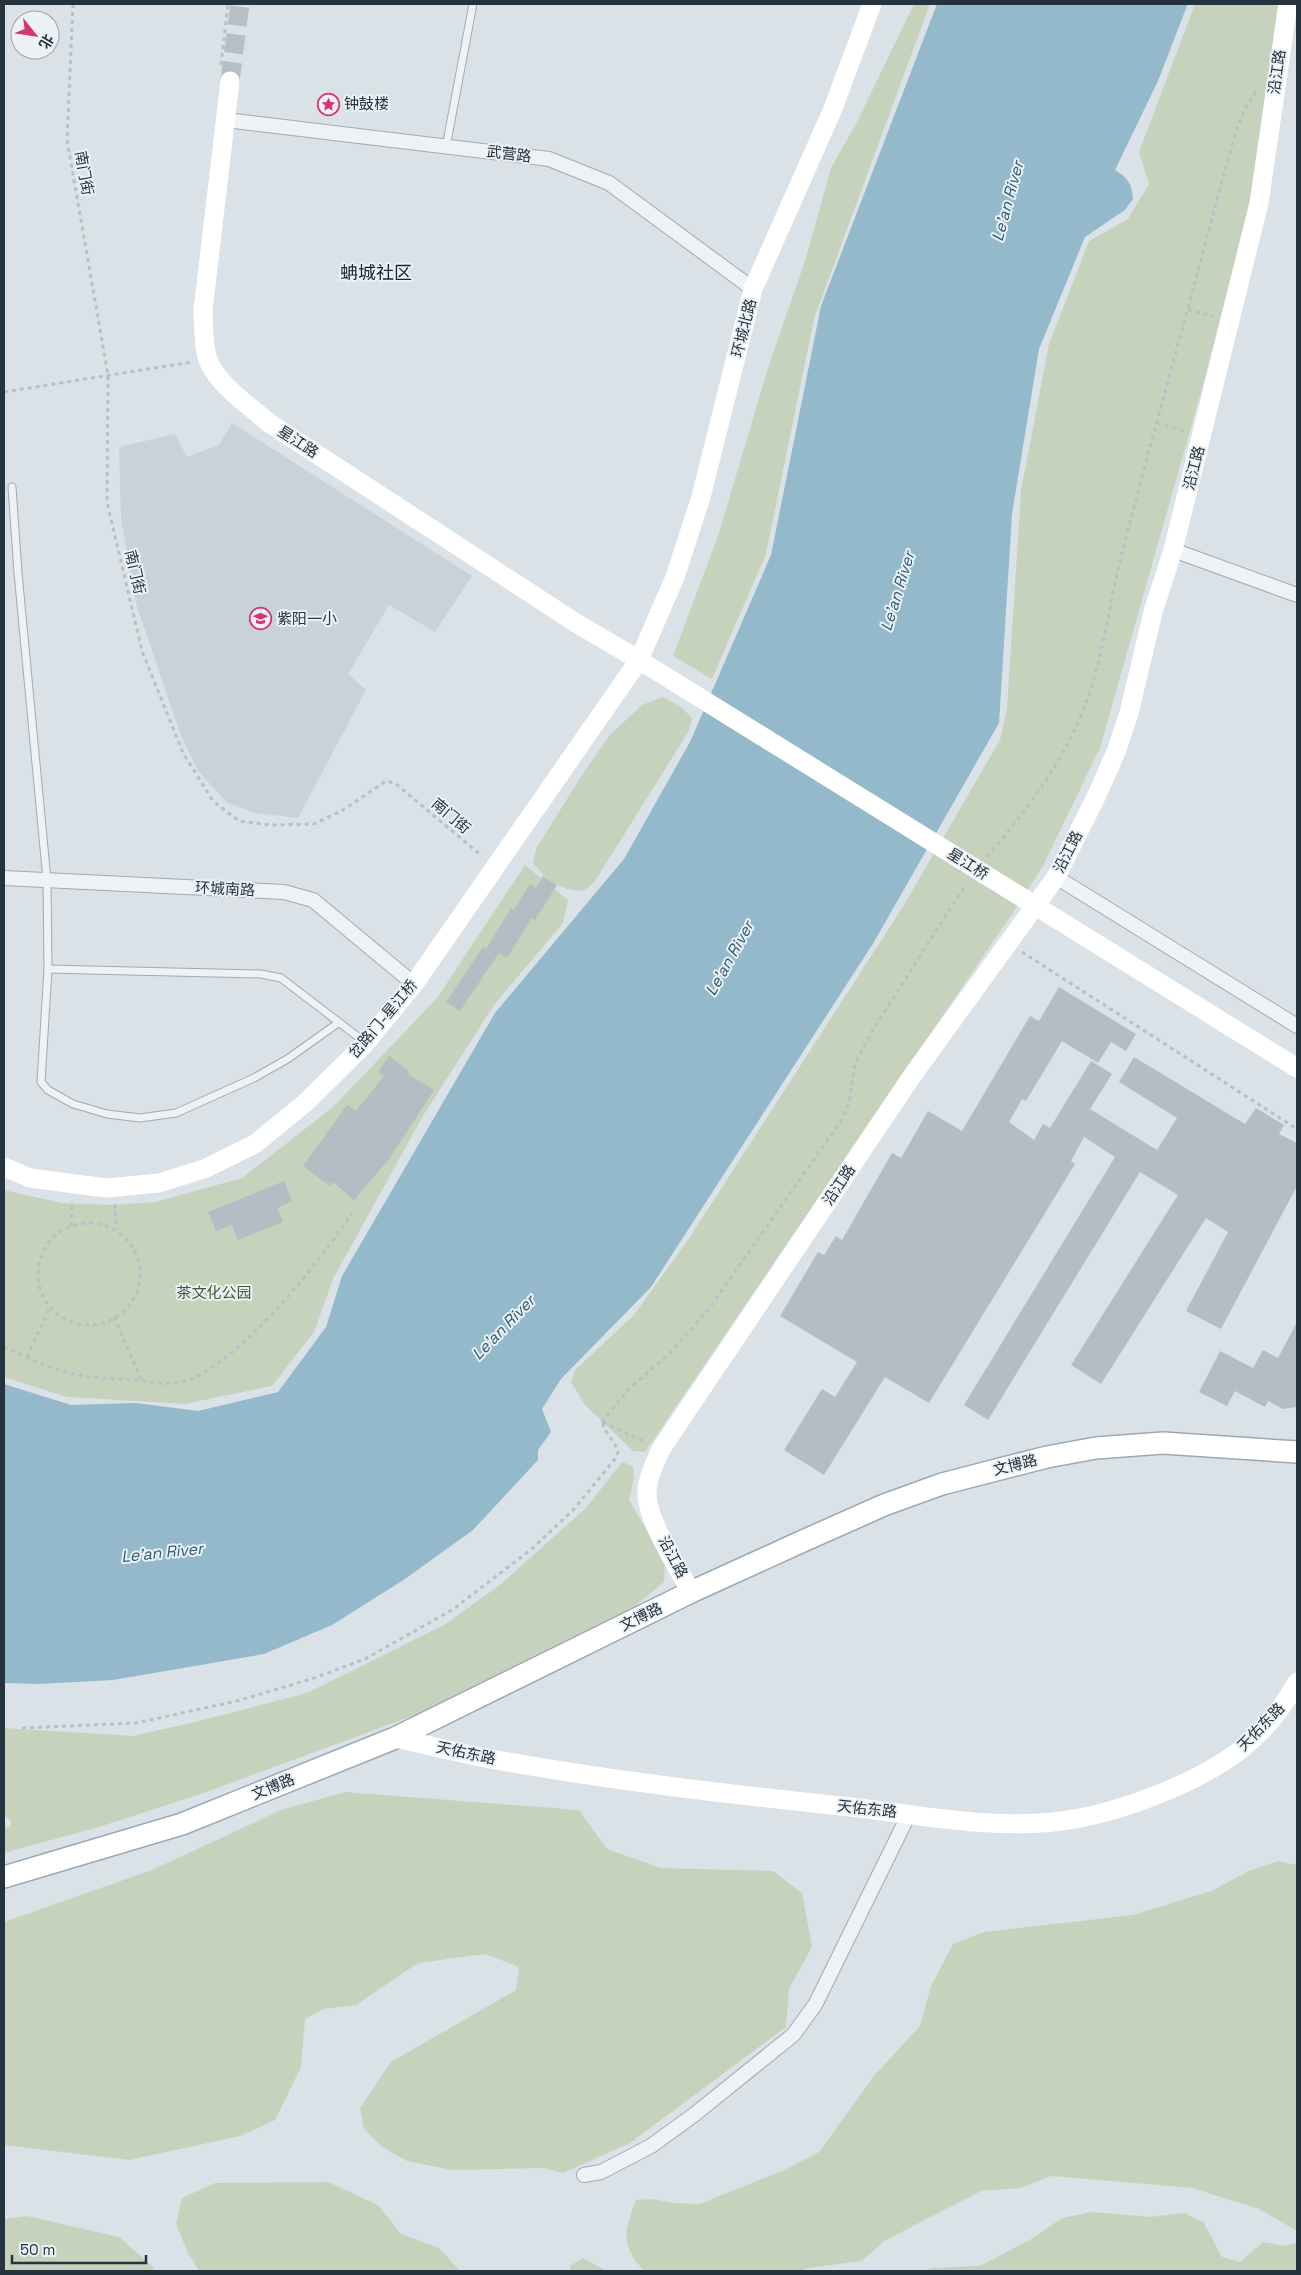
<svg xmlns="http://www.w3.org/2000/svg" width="1301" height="2275" viewBox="0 0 1301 2275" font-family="'Space Grotesk','Noto Sans SC',sans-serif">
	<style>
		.built { fill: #c9d2d9 }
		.green { fill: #c6d2bc }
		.water { fill: #93b9cb }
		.building { fill: #b2bdc4 }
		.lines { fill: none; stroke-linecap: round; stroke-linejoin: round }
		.secondary-tunnel { stroke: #b6bfc5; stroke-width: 19; stroke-dasharray: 19 9; stroke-linecap: butt }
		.lane-casing { stroke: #a0aab1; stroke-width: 9 }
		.street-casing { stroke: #a0aab1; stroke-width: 16 }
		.primary-casing { stroke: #9aa9b4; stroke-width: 24 }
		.path { stroke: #b9c0c5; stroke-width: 3; stroke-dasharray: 4 4; stroke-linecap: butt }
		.lane { stroke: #eef2f5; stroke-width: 7 }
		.street { stroke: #eef2f5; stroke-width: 14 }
		.secondary { stroke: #fff; stroke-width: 19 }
		.primary { stroke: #fff; stroke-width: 21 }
		.secondary-bridge { stroke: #fff; stroke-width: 19 }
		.labels { text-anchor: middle; stroke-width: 4; stroke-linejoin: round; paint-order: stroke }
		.street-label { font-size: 15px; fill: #24333e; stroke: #ebf1f5 }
		.poi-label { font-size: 15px; fill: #24333e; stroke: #ebf1f5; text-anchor: start }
		.park-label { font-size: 15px; fill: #415b31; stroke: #ebf1f5 }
		.water-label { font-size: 16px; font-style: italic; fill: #2c5a75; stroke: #ebf1f5 }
		.quarter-label { font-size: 18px; fill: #17242f; stroke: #ebf1f5 }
	</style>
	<rect width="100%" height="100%" fill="#dbe2e7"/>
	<!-- built -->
	<polygon class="built" points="232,423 472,576 435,632 389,605 348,674 366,690 298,818 255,813 228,803 198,771 180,733 136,604 121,518 119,447 175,434 187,457 219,445"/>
	<!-- green -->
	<g class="green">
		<polygon points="914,4 930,4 814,319 766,554 712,679 673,656 719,533 768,368 806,258 831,168 857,122"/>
		<polygon points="1195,4 1278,4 1251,200 1203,385 1100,748 1043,866 1010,917 645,1452 633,1451 585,1405 571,1382 575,1370 634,1315 690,1237 904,905 1000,740 1007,709 1021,491 1049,344 1089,241 1128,219 1149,184 1139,152"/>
		<path d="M663,697L680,706L692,718L689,731L595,881L586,890C564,893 547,881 533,863L536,849L582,775L610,735L642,705Z"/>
		<polygon points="525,865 568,900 563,923 494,1005 423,1116 333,1279 314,1332 272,1386 185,1404 67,1397 4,1377 4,1190 62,1203 113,1205 155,1202 242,1178 333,1107 437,998"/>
		<polygon points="622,1462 633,1466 634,1478 629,1500 665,1561 664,1582 616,1622 423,1712 201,1794 99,1827 4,1853 4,1828 10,1827 11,1821 4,1815 4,1728 133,1736 199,1721 307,1693 444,1625 500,1585 587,1507"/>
		<polygon points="345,1792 579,1810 607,1849 661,1868 773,1871 802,1893 812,1947 789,1989 786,2027 630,2143 563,2173 544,2168 452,2170 407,2161 382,2147 364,2129 360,2108 391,2062 516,1990 519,1967 485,1954 418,1963 356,2005 323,2009 305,2019 301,2067 275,2120 240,2136 129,2160 4,2145 4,1922 152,1870 281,1810"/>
		<path d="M1278,1861L1297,1865V2231L1259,2209L1192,2188L1051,2176L1020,2188L981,2191L884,2241L862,2261L808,2268L801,2271H644C620,2244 624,2233 636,2200L651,2199L674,2203L700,2204L784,2170L819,2152L874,2076L920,2026L931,1986L953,1944L984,1932L1133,1915L1211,1891L1249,1871Z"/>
		<polygon points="328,2182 378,2205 401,2234 439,2248 460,2271 199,2271 188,2253 176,2224 182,2198 215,2183"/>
		<polygon points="1092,2212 1150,2217 1185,2213 1204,2223 1222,2257 1240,2262 1263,2242 1284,2246 1297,2243 1297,2271 920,2271 933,2268 980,2266 1033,2238 1062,2218"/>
		<polygon points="27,2216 119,2237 154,2268 154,2271 4,2271 4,2219"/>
		<polygon points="583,2258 603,2269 605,2271 570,2271 570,2266"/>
	</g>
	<!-- water -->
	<path class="water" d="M937,4H1187V6L1158,81L1115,170C1128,178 1132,184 1133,199L1125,210L1085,237L1039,349L1012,514L999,723L874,942L651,1287L561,1379L542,1409L551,1432L538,1450V1460L473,1530L405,1579L332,1625L264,1654L113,1680L39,1684L4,1683V1384L71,1405L136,1403L198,1411L278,1392L326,1327L342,1276L495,1013L624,859L690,742L771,555L821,306Z"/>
	<!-- building -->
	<g class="building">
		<polygon points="543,876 557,885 535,920 532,918 507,958 499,953 460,1011 446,1002 483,947 486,949 511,908 514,910 530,884 536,888"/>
		<polygon points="1059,987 1136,1034 1126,1051 1111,1042 1098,1063 1062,1041 1026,1101 1022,1099 1009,1122 1034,1140 1043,1124 1050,1128 1091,1061 1112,1074 1090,1109 1157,1150 1177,1118 1119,1082 1134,1057 1245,1124 1256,1108 1284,1125 1279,1134 1297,1143 1297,1186 1221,1329 1186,1311 1228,1232 1206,1218 1101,1384 1071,1365 1178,1195 1140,1172 988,1420 964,1405 1115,1157 1084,1137 1071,1161 1075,1164 929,1403 885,1377 824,1475 784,1450 822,1389 835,1397 857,1362 780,1316 818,1252 824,1255 836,1236 842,1240 892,1153 901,1158 928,1111 962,1131 1030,1016 1039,1021"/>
		<polygon points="389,1056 410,1072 408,1074 434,1090 389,1159 354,1200 333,1182 330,1186 303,1166 347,1105 356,1111 384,1076 378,1072"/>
		<polygon points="284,1181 292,1201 277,1208 283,1222 238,1240 232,1225 216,1231 208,1212"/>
		<polygon points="1297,1322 1297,1407 1283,1409 1268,1401 1265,1407 1235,1391 1227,1406 1199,1392 1220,1351 1253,1368 1263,1350 1278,1358"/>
	</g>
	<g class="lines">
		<!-- secondary-tunnel -->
		<polyline class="secondary-tunnel" points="230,81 240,4"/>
		<defs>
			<g id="lane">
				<polyline points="446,147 473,4"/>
				<polyline points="12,487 18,573 47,880 48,969 41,1082 48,1090 73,1104 107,1114 140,1118 176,1113 254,1078 289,1058 338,1023"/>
				<polyline points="48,969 261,974 281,978 366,1043"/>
			</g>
			<g id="street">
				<polyline points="226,120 549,159 609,183 753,289"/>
				<polyline points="1173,550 1297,595"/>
				<polyline points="1056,877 1297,1026"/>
				<polyline points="4,878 284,892 313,900 414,984"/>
				<polyline points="584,2175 601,2172 651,2146 695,2114 793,2035 815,2005 909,1814"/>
			</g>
			<polyline id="primary" points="4,1877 182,1824 395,1738 691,1592 803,1541 884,1505 942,1484 1047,1457 1096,1448 1163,1443 1297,1452"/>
		</defs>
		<!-- lane casing -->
		<use href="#lane" class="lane-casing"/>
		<!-- street casing -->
		<use href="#street" class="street-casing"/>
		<!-- primary casing -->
		<use href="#primary" class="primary-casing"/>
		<!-- path -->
		<g class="path">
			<polyline points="73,4 67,140 108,375 107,502 142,651 183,753 213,801 239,821 271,825 314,824 343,810 386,781 395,783 482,856"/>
			<polyline points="221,65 228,4"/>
			<polyline points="1188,310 1213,316"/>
			<polyline points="4,392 192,362"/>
			<polyline points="1157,423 1184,431"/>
			<path d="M987,857C1024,813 1060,767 1082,713C1104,660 1109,600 1124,545C1156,423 1190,302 1222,181C1231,152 1237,114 1257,91"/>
			<polyline points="1022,952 1297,1129"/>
			<polyline points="115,1204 116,1230"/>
			<circle cx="89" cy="1274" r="51"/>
			<polyline points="71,1226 72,1201"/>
			<polyline points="114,1317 142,1381"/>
			<path d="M4,1347C28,1358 53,1370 78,1375C97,1378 117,1379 135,1380C149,1382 167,1385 181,1382C235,1370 322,1259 352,1213"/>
			<polyline points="27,1357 50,1307"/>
			<polyline points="602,1422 628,1390 672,1351 708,1310 841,1121 849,1103 855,1063 873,1030 966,884"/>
			<polyline points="603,1422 645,1442"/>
			<path d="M22,1728L136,1723L237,1701L311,1679L365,1659L452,1610L533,1548L574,1509L615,1459L618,1452C615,1441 605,1434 602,1422"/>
		</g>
		<!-- lane -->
		<use href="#lane" class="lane"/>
		<!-- street -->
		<use href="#street" class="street"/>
		<!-- secondary -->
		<g class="secondary">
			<path d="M230,81L203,310C204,326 203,342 207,357C214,382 250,406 269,423L576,623L639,660"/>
			<polyline points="4,1167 30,1178 106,1188 159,1183 204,1169 255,1144 305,1103 363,1046 414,984 639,660 675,577 701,497 753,289 832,111 872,4"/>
			<path d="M691,1592C679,1569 646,1519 647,1493C647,1478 655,1463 661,1449L912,1076L1056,877L1097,795L1116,752L1129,713L1153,612L1173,550L1259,203L1288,4"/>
			<path d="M395,1738C433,1746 470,1756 508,1762C621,1782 736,1795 851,1807C919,1815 992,1830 1061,1821C1116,1814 1194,1785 1239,1751C1262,1733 1283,1708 1297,1682"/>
		</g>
		<!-- primary -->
		<use href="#primary" class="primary"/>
		<!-- secondary-bridge -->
		<polyline class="secondary-bridge" points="639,660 1297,1068"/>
	</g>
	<!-- icons -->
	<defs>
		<symbol id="sight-ring" viewBox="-11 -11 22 22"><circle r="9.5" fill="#ebf1f5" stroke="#d8356d" stroke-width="1.5"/><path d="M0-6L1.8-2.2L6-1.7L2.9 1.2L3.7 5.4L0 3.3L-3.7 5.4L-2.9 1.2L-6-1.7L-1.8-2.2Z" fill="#d8356d"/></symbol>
		<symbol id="school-ring" viewBox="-11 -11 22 22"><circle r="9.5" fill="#ebf1f5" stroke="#d8356d" stroke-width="1.5"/><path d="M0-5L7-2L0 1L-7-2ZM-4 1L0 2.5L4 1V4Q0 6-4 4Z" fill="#d8356d"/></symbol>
	</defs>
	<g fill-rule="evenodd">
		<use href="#sight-ring" x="316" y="92" width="25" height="25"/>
		<use href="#school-ring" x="248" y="606" width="25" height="25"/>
	</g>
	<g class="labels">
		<!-- street labels -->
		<g class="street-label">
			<text transform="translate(1277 72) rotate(-82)" y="5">沿江路</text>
			<text transform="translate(509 154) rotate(7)" y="5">武营路</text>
			<text transform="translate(84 173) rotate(80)" y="5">南门街</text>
			<text transform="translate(744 328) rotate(-76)" y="5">环城北路</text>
			<text transform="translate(298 442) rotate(33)" y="5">星江路</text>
			<text transform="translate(1194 468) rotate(-76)" y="5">沿江路</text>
			<text transform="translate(135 572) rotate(77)" y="5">南门街</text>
			<text transform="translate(451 816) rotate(40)" y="5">南门街</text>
			<text transform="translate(1068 852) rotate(-63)" y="5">沿江路</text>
			<text transform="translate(968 864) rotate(32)" y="5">星江桥</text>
			<text transform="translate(225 889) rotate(3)" y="5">环城南路</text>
			<text transform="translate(383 1019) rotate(-50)" y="5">岔路门-星江桥</text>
			<text transform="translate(839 1185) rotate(-56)" y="5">沿江路</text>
			<text transform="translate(1015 1465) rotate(-14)" y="5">文博路</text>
			<text transform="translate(673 1557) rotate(62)" y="5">沿江路</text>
			<text transform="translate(641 1617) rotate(-26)" y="5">文博路</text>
			<text transform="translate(1261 1727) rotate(-46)" y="5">天佑东路</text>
			<text transform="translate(466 1753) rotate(12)" y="5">天佑东路</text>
			<text transform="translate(273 1787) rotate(-22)" y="5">文博路</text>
			<text transform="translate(867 1809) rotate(6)" y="5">天佑东路</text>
		</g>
		<!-- poi labels -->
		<g class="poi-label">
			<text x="344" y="109">钟鼓楼</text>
			<text x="277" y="624">紫阳一小</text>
		</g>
		<!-- park labels -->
		<g class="park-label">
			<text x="214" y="1298">茶文化公园</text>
		</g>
		<!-- water labels -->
		<g class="water-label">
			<text transform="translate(1007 201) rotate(-75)" y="6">Le'an River</text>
			<text transform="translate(897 591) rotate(-73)" y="6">Le'an River</text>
			<text transform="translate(729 958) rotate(-61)" y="6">Le'an River</text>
			<text transform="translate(503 1327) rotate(-46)" y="6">Le'an River</text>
			<text transform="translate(162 1552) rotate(-6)" y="6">Le'an River</text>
		</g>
		<!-- quarter labels -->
		<g class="quarter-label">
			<text x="376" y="279">蚺城社区</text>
		</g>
	</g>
	<!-- border -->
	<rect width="1301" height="2275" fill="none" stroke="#24333e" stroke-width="10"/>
	<!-- north arrow -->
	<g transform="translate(35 35) rotate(120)"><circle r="24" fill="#ebf1f5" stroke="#9ba5ac"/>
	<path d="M0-4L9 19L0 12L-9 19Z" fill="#d8356d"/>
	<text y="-8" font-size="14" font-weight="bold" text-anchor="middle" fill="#24333e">北</text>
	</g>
	<!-- scale -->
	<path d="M12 2255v8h134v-8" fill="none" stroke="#24333e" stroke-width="2.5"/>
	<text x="20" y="2255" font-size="15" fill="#24333e" stroke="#ebf1f5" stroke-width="4" paint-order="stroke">50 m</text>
</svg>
